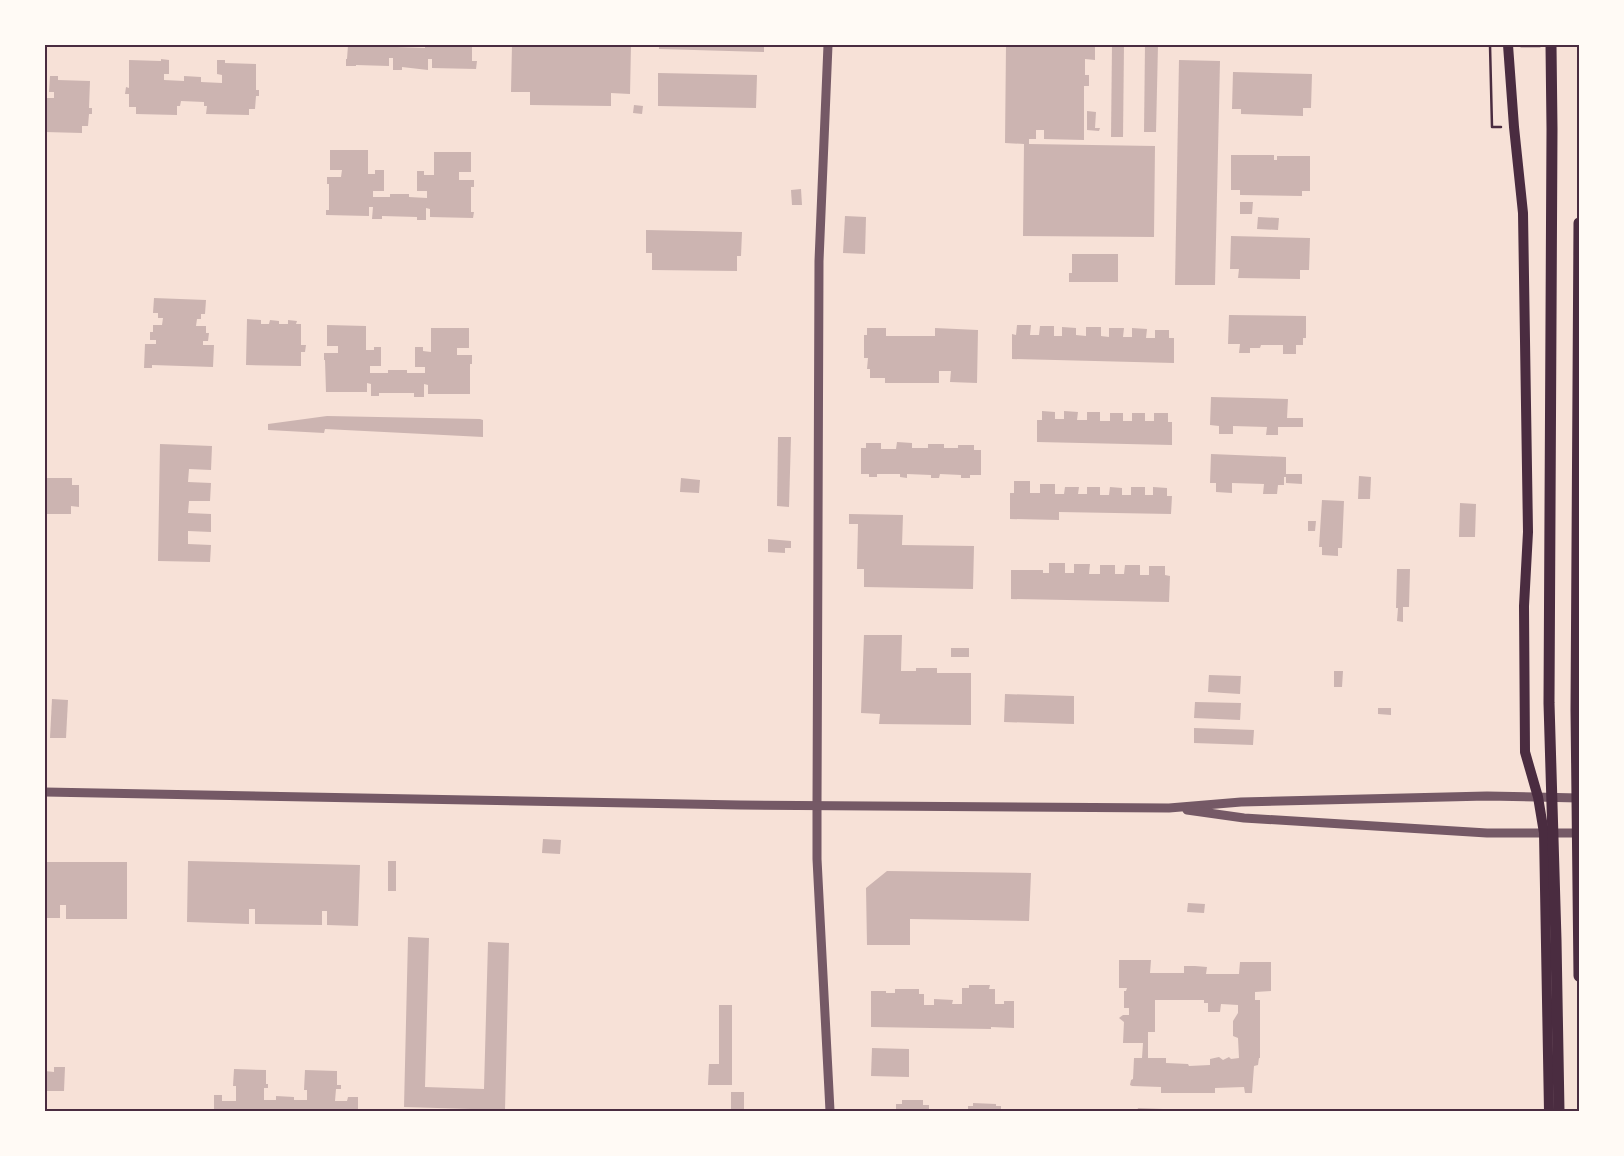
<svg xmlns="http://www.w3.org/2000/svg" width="1624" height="1156" viewBox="0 0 1624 1156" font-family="Figtree,sans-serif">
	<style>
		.building { fill: #ccb4b1; fill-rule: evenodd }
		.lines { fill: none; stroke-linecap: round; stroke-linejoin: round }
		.path { stroke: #4a2c40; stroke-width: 2.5 }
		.tertiary { stroke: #755966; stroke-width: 9 }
		.secondary { stroke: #4a2c40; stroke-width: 10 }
		.trunk { stroke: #4a2c40; stroke-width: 11 }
		.neatline { fill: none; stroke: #4a2c40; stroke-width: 2 }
	</style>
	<rect width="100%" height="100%" fill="#f7e1d7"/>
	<!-- building -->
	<g class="building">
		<polygon points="348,45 397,45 397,47 425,48 425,45 472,45 472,61 477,61 476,69 432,68 432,59 428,59 428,70 402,67 402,70 393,70 393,58 389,58 389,66 356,65 356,66 346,66 346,59 347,59"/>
		<polygon points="512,45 631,45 630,94 611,93 611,106 530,105 530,92 511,92"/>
		<polygon points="659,45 764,45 764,52 659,49"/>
		<polygon points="1006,45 1095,45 1095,60 1085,59 1085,75 1089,75 1089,86 1084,86 1084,140 1044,139 1044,130 1036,130 1036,139 1029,139 1029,144 1155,146 1154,237 1023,236 1024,144 1005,143"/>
		<polygon points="1112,45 1124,45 1123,137 1111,137"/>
		<polygon points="1145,45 1158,45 1156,132 1144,132"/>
		<polygon points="161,59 169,60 169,74 164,74 164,80 184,81 184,76 201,77 201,82 222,83 222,75 217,74 217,60 225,60 225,63 256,64 256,90 259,90 259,96 256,96 255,109 249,109 249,115 206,114 207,106 204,106 204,102 181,101 180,106 177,106 177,115 136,114 136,107 129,107 129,94 125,94 126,87 129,88 129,60 161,61"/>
		<polygon points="1179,60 1220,61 1215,285 1175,285"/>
		<polygon points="1233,72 1312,74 1311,108 1303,108 1303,116 1241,114 1241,109 1232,109"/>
		<polygon points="658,73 757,75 756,108 658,106"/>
		<polygon points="50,76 58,76 58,80 90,81 89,108 92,108 92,114 89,114 88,126 82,126 82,133 45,132 45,98 54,98 54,92 49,92"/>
		<polygon points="634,105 643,106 642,114 633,113"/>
		<polygon points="1087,111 1096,112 1095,128 1100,128 1099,131 1087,130"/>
		<polygon points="330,150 368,150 368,174 375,174 375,170 384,170 384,191 373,191 373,197 390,197 390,194 409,194 409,197 427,198 427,191 417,191 417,171 424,171 424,175 434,175 434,152 471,152 471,172 459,172 459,180 474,180 474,187 471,187 471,212 474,212 473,218 430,217 430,209 426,208 426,220 417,220 417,217 382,216 382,219 372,219 373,207 369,207 369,216 326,215 326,210 329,210 329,184 327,184 327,177 341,177 342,170 330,170"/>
		<polygon points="1231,155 1274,155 1274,160 1277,160 1277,156 1310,156 1310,191 1302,191 1302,196 1240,195 1240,190 1231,190"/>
		<polygon points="801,189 802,205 792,205 791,190"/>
		<polygon points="1240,202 1253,202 1252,214 1240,214"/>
		<polygon points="845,216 866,217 865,254 843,253"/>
		<polygon points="1258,217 1279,218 1278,230 1257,229"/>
		<polygon points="646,230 742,232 741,256 737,256 737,271 652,270 652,253 646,253"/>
		<polygon points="1231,236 1310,238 1309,270 1300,270 1300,279 1238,278 1239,269 1230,269"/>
		<polygon points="1072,254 1118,254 1118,282 1069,282 1069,273 1072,273"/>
		<polygon points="154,298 206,300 205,314 201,314 201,319 197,319 196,326 206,326 206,333 209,333 208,341 203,341 203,345 214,345 213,367 152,365 152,368 144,368 145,344 156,344 156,340 150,340 150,332 153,332 153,325 162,325 163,318 158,318 158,313 153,313"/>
		<polygon points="1229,315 1306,316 1306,338 1303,338 1303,345 1296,345 1296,354 1283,354 1283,345 1261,345 1260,348 1250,348 1250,353 1239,353 1240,344 1228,344"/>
		<polygon points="247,319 261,320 261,324 269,324 270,320 279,321 279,324 288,324 288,320 297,321 296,324 301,324 301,345 306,345 305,352 301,352 301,366 246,365"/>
		<polygon points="327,325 366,326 366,350 374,350 374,347 381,347 381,366 370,366 370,373 388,373 388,370 407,370 407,373 425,373 425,367 415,367 415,347 423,347 423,351 431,352 431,328 469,328 469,348 457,348 457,355 472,355 472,364 470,364 470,394 428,394 428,385 424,384 424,397 414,397 414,393 379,393 379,396 371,396 371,384 367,383 367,392 326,392 325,360 324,360 324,353 338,353 338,346 327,346"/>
		<polygon points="1017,325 1031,325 1030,335 1039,335 1040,326 1054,326 1054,336 1062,336 1062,327 1076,328 1076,335 1086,336 1086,327 1101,327 1101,336 1109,337 1109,328 1124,328 1123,337 1132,337 1132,328 1147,329 1146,338 1155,338 1155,330 1169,330 1169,338 1174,338 1174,363 1012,359 1012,334 1016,335"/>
		<polygon points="867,328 886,328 886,336 935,336 935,328 978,330 977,383 950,382 951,371 939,371 939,383 885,383 885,378 870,378 870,369 867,369 868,358 864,358 864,335 867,335"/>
		<polygon points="1211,397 1288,399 1287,418 1303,418 1303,427 1278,427 1278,435 1266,435 1267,427 1233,426 1233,434 1219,434 1219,426 1210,425"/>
		<polygon points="1042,411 1055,412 1055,419 1064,419 1064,411 1078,412 1077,420 1087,420 1087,412 1100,412 1100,421 1110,421 1110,413 1123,413 1123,421 1132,421 1132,413 1145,413 1145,421 1154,421 1154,413 1168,413 1168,422 1172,422 1172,445 1037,442 1037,420 1042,420"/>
		<polygon points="327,416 480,419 483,420 483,437 325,429 324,433 268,430 268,424"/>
		<polygon points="778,437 791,437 789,507 777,506"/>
		<polygon points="897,442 912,443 912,448 928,448 928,444 944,444 944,448 958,448 958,445 974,445 974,450 981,450 981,475 970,475 970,478 961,478 961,475 940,474 939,478 931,478 931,475 907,474 907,478 900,477 900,474 877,474 877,477 869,477 869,474 861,474 861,448 866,448 866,443 881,443 881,449 896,449"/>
		<polygon points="160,444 212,446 211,470 189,469 188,482 211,483 210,501 189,501 188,513 211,514 211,532 188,531 188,544 211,545 210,562 158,561"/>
		<polygon points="1211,454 1286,457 1286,474 1302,474 1302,484 1286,483 1286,477 1284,477 1284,485 1278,485 1277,494 1263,494 1264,484 1232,483 1232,493 1216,492 1216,483 1210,483"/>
		<polygon points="1359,476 1371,477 1370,499 1358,499"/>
		<polygon points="45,478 72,478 72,485 79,485 79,507 71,506 71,514 45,514"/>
		<polygon points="681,478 700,480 699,493 680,492"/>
		<polygon points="1014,481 1030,481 1030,493 1040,493 1040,484 1055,484 1055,494 1064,494 1065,487 1079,487 1078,494 1087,494 1087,487 1100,487 1100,495 1109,495 1110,487 1122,488 1122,495 1131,495 1131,487 1145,487 1145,495 1153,495 1153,487 1167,488 1167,496 1172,496 1171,514 1059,512 1059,520 1010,519 1010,493 1014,493"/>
		<polygon points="1322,500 1344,501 1342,548 1338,548 1338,556 1322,555 1322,547 1319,547"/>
		<polygon points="1460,503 1476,504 1475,537 1459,537"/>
		<polygon points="849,514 903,515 902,545 974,546 973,589 864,587 864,569 857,569 858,524 849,524"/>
		<polygon points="1308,521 1316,521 1315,531 1308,531"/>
		<polygon points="768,539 791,541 791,548 785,548 785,553 768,552"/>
		<polygon points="1049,563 1065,563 1065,573 1074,573 1074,564 1090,564 1089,574 1100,574 1100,565 1115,565 1115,574 1124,574 1125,565 1140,565 1140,575 1149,575 1149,566 1165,566 1165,575 1170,576 1169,602 1011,599 1011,570 1043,570 1043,573 1049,573"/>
		<polygon points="1397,569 1410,569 1409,607 1403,607 1403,622 1397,621 1398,608 1396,608"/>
		<polygon points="864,635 902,635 901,671 916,671 916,668 937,668 937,673 971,673 971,725 879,724 880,714 861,713"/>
		<rect x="951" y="648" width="18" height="9"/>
		<polygon points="1334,671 1343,671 1342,687 1334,687"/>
		<polygon points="1209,675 1241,676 1240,694 1208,692"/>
		<polygon points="1005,694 1074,696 1074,724 1004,722"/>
		<polygon points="52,699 68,700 66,738 50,738"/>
		<polygon points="1195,702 1241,703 1240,720 1194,718"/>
		<polygon points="1378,708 1391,708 1391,715 1378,714"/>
		<polygon points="1194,728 1254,730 1253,745 1194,743"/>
		<polygon points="543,839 561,840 560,854 542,853"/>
		<polygon points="188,861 360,865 358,926 327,925 327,911 322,911 322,925 255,924 255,909 249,909 249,924 187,922"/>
		<rect x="388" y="861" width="8" height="30"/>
		<polygon points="45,862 127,862 127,919 66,919 66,905 60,905 60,918 45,918"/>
		<polygon points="887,871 1031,873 1029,921 910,919 910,945 867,945 866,888"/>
		<polygon points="1188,903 1205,904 1204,913 1187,912"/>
		<polygon points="408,937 429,938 425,1087 484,1089 488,942 509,943 505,1110 404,1107"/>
		<path d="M1119,960H1151L1150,973H1184V966H1195L1207,967L1206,974H1239L1240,962H1271V991L1255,992V1000H1260V1058H1259L1258,1065L1254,1066L1252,1093H1245L1244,1087L1215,1088V1093H1161V1087L1132,1086L1130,1085L1131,1080L1133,1079L1134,1058H1142L1143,1043H1123L1124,1022L1119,1018L1123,1015H1129V1008H1124V991H1126L1127,988H1119ZM1155,1000H1204V1003H1208V1012H1220L1221,1004L1238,1005V1013L1233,1021V1036L1238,1038L1239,1058L1231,1059L1229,1057L1223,1060L1219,1057L1210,1059V1065L1189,1066L1188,1064L1166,1063V1058H1148V1032H1155Z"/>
		<polygon points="969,985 990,985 989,989 995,989 995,1004 1004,1004 1004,1001 1014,1001 1014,1028 991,1027 991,1029 871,1027 871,991 886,991 886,993 895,993 895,989 919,989 919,994 924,994 924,1005 934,1005 934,999 953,1000 952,1004 962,1004 962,988 969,988"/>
		<polygon points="719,1005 732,1005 732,1085 708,1085 709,1064 719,1064"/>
		<polygon points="872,1048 909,1049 909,1077 871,1076"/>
		<polygon points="54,1067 65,1067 64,1091 45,1091 45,1071 54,1072"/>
		<polygon points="234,1069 266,1070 266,1084 268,1084 268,1088 264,1088 264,1100 276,1100 276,1096 294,1097 294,1100 307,1100 307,1090 304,1090 305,1070 337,1071 337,1085 341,1085 341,1089 336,1089 335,1101 347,1101 348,1097 358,1097 358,1111 214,1111 214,1095 222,1095 222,1101 236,1101 236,1086 233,1086"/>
		<rect x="731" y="1092" width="13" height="19"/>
		<polygon points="902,1100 923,1100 923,1105 929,1105 929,1111 896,1111 896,1104 902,1104"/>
		<polygon points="973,1103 996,1104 996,1106 1001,1106 1001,1111 968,1111 968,1106 973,1106"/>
		<polygon points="1138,1108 1163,1109 1163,1111 1137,1111"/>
		<rect x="1186" y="1109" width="18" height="2"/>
	</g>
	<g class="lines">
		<!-- path -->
		<g class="path">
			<polyline points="1490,45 1492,127 1501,127"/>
			<polyline points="1563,45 1579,45"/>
			<polyline points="1521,46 1540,46"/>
		</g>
		<!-- tertiary -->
		<g class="tertiary">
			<polyline points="828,45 819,261 817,806 817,859 830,1111"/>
			<polyline points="45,792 740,805 1169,808 1241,802 1487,796 1579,798"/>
			<polyline points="1187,810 1244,818 1487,833 1579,833"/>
		</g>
		<!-- secondary -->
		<polyline class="secondary" points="1508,45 1514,127 1523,213 1528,532 1524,606 1525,752 1538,797 1544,833 1549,1111"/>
		<!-- trunk -->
		<g class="trunk">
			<polyline points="1551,45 1552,129 1549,703 1556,940 1559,1111"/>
			<polyline points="1579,223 1576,710 1579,976"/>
		</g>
	</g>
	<!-- border -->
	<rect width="1624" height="1156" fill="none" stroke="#fffaf5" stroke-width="92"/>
	<rect x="46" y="46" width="1532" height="1064" class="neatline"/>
</svg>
